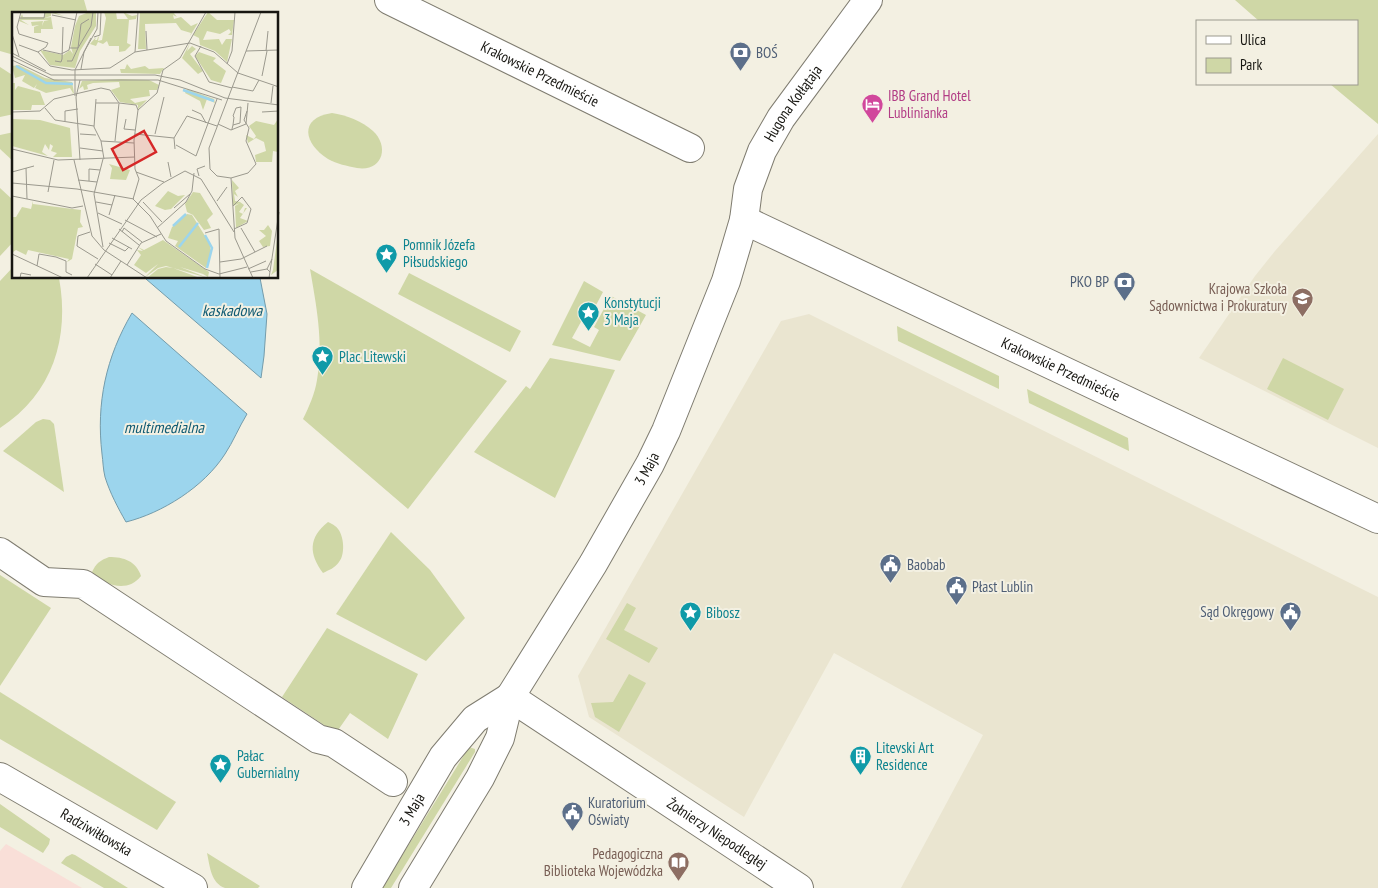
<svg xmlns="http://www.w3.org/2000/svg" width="1378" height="888" viewBox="0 0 1378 888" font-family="'PT Sans Narrow',sans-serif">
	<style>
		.built { fill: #eae5d0 }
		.industrial { fill: #f9dfd8 }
		.green { fill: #cfd7a6 }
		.water { fill: #9cd5ed; stroke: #749cab }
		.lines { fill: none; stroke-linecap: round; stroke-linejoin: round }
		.minor-casing { stroke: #7f7c70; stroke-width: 30 }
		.minor { stroke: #fff; stroke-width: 28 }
		.labels { text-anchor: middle; stroke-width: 4; stroke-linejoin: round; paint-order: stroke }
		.service-label { font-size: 15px; fill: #4e5e75; stroke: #f3f0e2; text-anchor: start }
		.street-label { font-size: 15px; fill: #171611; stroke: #f3f0e2 }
		.hotel-label { font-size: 15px; fill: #b23c85; stroke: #f3f0e2; text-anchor: start }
		.culture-label { font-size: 15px; fill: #0d838f; stroke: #f3f0e2; text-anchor: start }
		.education-label { font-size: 15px; fill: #785e54; stroke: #f3f0e2; text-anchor: end }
		.water-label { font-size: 16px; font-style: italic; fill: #0f5a72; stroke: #f3f0e2 }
		.inset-river { fill: none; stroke: #9cd5ed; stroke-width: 2.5 }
		.inset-road { fill: none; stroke: #9b998e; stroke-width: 1 }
		.view { fill: #d62828; fill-opacity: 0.15; stroke: #d62828; stroke-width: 2.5 }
		.inset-edge { fill: none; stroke: #171611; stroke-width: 2.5 }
	</style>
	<rect width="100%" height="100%" fill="#f3f0e2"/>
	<!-- built -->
	<g class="built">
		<polygon points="1378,134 1378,448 1199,358 1255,276 1275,251"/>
		<polygon points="809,314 1378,597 1378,888 901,888 983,735 834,653 744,817 589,717 578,676 781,321"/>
	</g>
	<!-- industrial -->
	<polygon class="industrial" points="6,844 46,867 82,888 0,888 0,851"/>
	<!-- green -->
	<g class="green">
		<polygon points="0,0 84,0 88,14 14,14 14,55 0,51"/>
		<polygon points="1235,0 1378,0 1378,124 1330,84 1357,84 1357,21 1259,21"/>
		<polygon points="0,67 14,76 14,114 0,117"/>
		<path d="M332,113C346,115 362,121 373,131C390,147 382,172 357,168C347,166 337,164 328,159C304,144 298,118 332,113Z"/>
		<polygon points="14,132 14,162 0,149 0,135"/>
		<polygon points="0,188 14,201 14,241 0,256"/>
		<path d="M14,266V278H59C70,337 53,394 0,428V281Z"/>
		<path d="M310,269L507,381L408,509L303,419C309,407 315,393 317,380C324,343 316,304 310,269Z"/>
		<polygon points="409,273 521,331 510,352 398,294"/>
		<polygon points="584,281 603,292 587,322 582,320 572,338 590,347 599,330 594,327 611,296 646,315 620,361 552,345"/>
		<polygon points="897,326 999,376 999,389 898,341"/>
		<polygon points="550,358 615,370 555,498 474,452 526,386 530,389"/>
		<polygon points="1283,358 1344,389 1328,420 1267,389"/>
		<polygon points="1027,389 1128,438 1129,451 1029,403"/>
		<polygon points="43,419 50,420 54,424 64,492 3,451 36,422"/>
		<path d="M328,522C330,523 333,524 335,526C344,532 346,554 339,562C335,568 329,570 323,573C309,554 308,538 328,522Z"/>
		<polygon points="391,532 430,570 465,618 426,661 336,614"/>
		<path d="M109,557C124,557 136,561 141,576C128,593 105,586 92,572C96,563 101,560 109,557Z"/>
		<polygon points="0,575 51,608 0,686"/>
		<polygon points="627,603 636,608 624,630 658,648 649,663 606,639"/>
		<polygon points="327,628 418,674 388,739 350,713 336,733 282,697"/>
		<polygon points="629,674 646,683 619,732 595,717 591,703 613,702"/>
		<polygon points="0,692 176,802 157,830 0,739"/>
		<polygon points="469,747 475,749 475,752 391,888 382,888"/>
		<polygon points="0,804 50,839 49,844 43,853 0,827"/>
		<path d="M207,853L260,886L258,888H225C211,883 210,867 207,853Z"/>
		<polygon points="72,854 75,855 128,888 104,888 61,863 66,857"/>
	</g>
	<!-- water -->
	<g class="water">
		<polygon points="148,278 260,278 267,314 264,356 261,378 146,279"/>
		<path d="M132,313L247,414C239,427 233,442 225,454C204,487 162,513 126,522C118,508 110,493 105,477C103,469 103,461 102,454C96,403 106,357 132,313Z"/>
	</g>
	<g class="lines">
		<defs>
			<g id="minor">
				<path id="s1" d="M389,0L690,148"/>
				<path id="s2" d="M744,220L1378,519"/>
				<polyline points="0,552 44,582 83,584 318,739 334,743 393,782"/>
				<path id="s3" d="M510,697L799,888"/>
				<path id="s4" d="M0,777L193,888"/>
				<path id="s5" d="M366,888L443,757L475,719L510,697"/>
				<path id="s6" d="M413,888L480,778L500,738L510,697L593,564L650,464L666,431L726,281L744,220L748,189L762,151L781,118L868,0"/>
			</g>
		</defs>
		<!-- minor casing -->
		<use href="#minor" class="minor-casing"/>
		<!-- minor -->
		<use href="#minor" class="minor"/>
	</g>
	<!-- icons -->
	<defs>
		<symbol id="bank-pin" viewBox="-11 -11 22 30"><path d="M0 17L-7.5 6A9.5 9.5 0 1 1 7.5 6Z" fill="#5c6f8a" stroke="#f3f0e2"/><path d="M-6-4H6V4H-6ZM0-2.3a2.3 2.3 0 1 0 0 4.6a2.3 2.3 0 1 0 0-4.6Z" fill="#fff"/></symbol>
		<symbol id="hotel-pin" viewBox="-11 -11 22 30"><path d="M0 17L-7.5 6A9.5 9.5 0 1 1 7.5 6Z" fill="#d1479c" stroke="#f3f0e2"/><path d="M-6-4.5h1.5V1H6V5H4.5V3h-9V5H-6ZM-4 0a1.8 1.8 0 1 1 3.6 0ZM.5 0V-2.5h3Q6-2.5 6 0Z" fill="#fff"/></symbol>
		<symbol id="sight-pin" viewBox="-11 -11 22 30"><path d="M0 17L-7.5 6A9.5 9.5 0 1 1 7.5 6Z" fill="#0f9aa8" stroke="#f3f0e2"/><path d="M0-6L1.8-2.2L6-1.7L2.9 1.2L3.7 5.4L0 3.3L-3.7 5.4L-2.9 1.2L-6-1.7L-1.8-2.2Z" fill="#fff"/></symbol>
		<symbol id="school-pin" viewBox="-11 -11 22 30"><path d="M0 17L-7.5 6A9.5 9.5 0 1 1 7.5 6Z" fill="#8d6e63" stroke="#f3f0e2"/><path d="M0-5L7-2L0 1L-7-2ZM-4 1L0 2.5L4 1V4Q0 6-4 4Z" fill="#fff"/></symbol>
		<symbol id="civic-pin" viewBox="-11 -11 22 30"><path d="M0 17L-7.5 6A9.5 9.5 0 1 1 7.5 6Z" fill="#5c6f8a" stroke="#f3f0e2"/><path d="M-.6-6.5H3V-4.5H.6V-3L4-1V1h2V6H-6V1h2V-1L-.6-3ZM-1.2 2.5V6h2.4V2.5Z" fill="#fff"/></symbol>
		<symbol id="building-pin" viewBox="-11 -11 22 30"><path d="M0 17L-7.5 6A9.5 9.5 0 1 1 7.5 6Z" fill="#0f9aa8" stroke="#f3f0e2"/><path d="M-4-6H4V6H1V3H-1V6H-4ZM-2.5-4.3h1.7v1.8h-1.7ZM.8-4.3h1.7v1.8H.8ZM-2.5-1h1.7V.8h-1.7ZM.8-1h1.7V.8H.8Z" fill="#fff"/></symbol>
		<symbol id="library-pin" viewBox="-11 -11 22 30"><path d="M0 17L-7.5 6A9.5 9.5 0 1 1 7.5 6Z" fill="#8d6e63" stroke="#f3f0e2"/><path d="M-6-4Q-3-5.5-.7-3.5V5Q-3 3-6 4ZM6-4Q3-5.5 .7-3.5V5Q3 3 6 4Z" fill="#fff"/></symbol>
	</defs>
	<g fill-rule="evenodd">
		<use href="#bank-pin" x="728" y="40" width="25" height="34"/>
		<use href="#hotel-pin" x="860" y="92" width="25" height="34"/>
		<use href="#sight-pin" x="374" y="242" width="25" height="34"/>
		<use href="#bank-pin" x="1112" y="270" width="25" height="34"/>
		<use href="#school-pin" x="1290" y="286" width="25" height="34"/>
		<use href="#sight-pin" x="576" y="300" width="25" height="34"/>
		<use href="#sight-pin" x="310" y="344" width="25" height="34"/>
		<use href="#civic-pin" x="878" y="552" width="25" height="34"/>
		<use href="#civic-pin" x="944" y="574" width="25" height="34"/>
		<use href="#civic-pin" x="1278" y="600" width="25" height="34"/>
		<use href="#sight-pin" x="678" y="600" width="25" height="34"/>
		<use href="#building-pin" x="848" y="744" width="25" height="34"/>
		<use href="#sight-pin" x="208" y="752" width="25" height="34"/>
		<use href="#civic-pin" x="560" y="800" width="25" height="34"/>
		<use href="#library-pin" x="666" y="850" width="25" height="34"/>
	</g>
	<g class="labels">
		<!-- service labels -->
		<g class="service-label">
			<text x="756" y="58">BOŚ</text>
			<text x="1109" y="287" text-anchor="end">PKO BP</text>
			<text x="907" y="570">Baobab</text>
			<text x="972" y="592">Płast Lublin</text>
			<text x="1274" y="617" text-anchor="end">Sąd Okręgowy</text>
			<text x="588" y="808">Kuratorium<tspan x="588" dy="17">Oświaty</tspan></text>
		</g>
		<!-- street labels -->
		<g class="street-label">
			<text dy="5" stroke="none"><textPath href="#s1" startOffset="168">Krakowskie Przedmieście</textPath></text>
			<text dy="5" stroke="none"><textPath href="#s6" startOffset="878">Hugona Kołłątaja</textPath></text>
			<text dy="5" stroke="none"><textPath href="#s2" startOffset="350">Krakowskie Przedmieście</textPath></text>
			<text dy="5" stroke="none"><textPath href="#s6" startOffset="482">3 Maja</textPath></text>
			<text dy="5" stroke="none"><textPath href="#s5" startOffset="91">3 Maja</textPath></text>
			<text dy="5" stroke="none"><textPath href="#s4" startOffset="111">Radziwiłłowska</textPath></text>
			<text dy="5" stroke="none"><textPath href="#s3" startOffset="248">Żołnierzy Niepodległej</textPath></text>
		</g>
		<!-- hotel labels -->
		<g class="hotel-label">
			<text x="888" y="101">IBB Grand Hotel<tspan x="888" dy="17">Lublinianka</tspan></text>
		</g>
		<!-- culture labels -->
		<g class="culture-label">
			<text x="403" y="250">Pomnik Józefa<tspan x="403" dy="17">Piłsudskiego</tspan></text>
			<text x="604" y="308">Konstytucji<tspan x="604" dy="17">3 Maja</tspan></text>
			<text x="339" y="362">Plac Litewski</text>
			<text x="706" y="618">Bibosz</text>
			<text x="876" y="753">Litevski Art<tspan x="876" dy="17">Residence</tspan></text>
			<text x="237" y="761">Pałac<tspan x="237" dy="17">Gubernialny</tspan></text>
		</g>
		<!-- education labels -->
		<g class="education-label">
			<text x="1287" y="294">Krajowa Szkoła<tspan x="1287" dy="17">Sądownictwa i Prokuratury</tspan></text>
			<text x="663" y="859">Pedagogiczna<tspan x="663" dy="17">Biblioteka Wojewódzka</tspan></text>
		</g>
		<!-- water labels -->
		<g class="water-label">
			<text x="232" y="316">kaskadowa</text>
			<text x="164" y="433">multimedialna</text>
		</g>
	</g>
	<!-- overview -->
	<g transform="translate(12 12)">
		<rect width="266" height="266" fill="#f3f0e2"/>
		<path d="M32,0H41L52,4L39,1V4L32,6L39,5L41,17H29V21H22V15L27,13L20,14L19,10L31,9L30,14L32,9L37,8H9L17,13L7,9L10,2L11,5H32ZM77,0H84V14L68,39L63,56L38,53L28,38L51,43L58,38L61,42L59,35L63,14L67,4ZM92,0H104L105,7H116L111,0L120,4L125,3L124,7L117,8L115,31L119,33L113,39L107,40V34H97L95,29L91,32L86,30L84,34L78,32L84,25L83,28H85L86,25L87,24L86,29L90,28L94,6ZM128,0H161L165,5L161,3L162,7L169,5L179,14L186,11L178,24L179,21L169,18L164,11L133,12L134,37H126ZM196,0L205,8H222L220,23H216L219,20L217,17L208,22L195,19L191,28L207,27L210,33L214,27H220L215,50L203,39L188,33L187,26L181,23ZM178,31L175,39L180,34L184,37L178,42L191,59L186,62L170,46ZM187,40L204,46L201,49L214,59L209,71L199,68L183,44ZM115,52L119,57L133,54L137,57L152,56L148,62L109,61L108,57H113ZM7,53L33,66L60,70L62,81L57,83L61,81L58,76L34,81L23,76L25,72L22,76L10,69L13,63L3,66L0,54ZM109,67L137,68L147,73L145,78H137L138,84L118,87L123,91L135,88L126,97V93L108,90L99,78L108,75L107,70L81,71L75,73L76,77L72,78L71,74L67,77L70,69ZM0,71H3V78L6,74L28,80L33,93H20L19,98H1ZM175,77L202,87L203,91L195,87L191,98L188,89L173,81ZM0,107L28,108L58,116L60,145H41L45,141L39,139L41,134L38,132L37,138L33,132L30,140L36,144L0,134ZM266,107V140L261,139L260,150H244L243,143L254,139L252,130L244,126L236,131L234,123L242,127L244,124L237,114L244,109L262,113ZM97,152L118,158L114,168L98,167L100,156ZM220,168L227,176L223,179L226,185L222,182L223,189L228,190L232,193L227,200L231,202L233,196H235L228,206L236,209L224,216L223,194L228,191L221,194ZM156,179L166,184L173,183L159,197L153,198L143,194ZM181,180L188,181L201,202L195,208L199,216L192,218L181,203L175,200L173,192ZM21,189V192L69,198L68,210L71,215L66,216L60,247L55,250L57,247L16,238L14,243L4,238L1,240L0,205H4L10,195L19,197ZM175,202L180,203L198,232L199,241L194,256L163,234L166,229L156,226L160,215ZM256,213L260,219L258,234L251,235L247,229L254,224L247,218H252ZM266,221V258L259,263L261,258ZM151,228L197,260L196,265L191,262L168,255L196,266L154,254L146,256L132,266L146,252L134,261L122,253L129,243L125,238L131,239L126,235L132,238ZM154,255L161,256L188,266H135L146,257Z" fill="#cfd7a6"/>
		<path class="inset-river" d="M4,54L34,71L61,72M171,78L202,89M161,214L174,202M193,223L200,236L195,256M167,235L186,211"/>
		<path class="inset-road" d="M9,0L5,15L7,22L36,31L34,35L26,40M40,3L64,8M7,6H32L33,0M77,7L69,12L66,36L79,14L81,0M134,19L135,38M0,22L7,44M82,25L88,23L89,0M7,33L26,40L38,54L60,58L98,56L123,40L178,31L202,40L226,61L267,75M189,34L183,44L197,70L220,76M31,38L49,42L57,38L65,0M234,39L267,38M254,39L256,19M123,40L126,0M0,41L34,59M0,44L39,63H143L168,68L213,86L267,93M0,48L42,68H146L210,88M43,49L49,50L50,47L51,15M55,49H60L66,36H58M215,52L220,39L223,0M69,57L72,40L85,17L86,0M250,64L255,39M68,68L64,85L68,148M220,75L241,79L247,68M63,84V58L79,26M84,87L82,115L89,129M84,91H106M107,91L124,93L126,98M259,91L261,74M33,96L43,108L82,114M126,98L145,81L151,58L168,46L194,0M180,98L189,102L194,111M0,100L28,99L42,87L89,76L98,78L107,91M250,100L267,99M114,107L112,117L123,118M53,109V99L66,97M206,112L219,118L234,112M234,112L236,91M220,118V117L221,113L222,105L221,104L224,96L229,95L228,111L221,113M68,122L84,123M123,122L162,126M143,122L152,85M89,129L122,131M89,129L92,147M103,129L107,91M164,133L184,144L205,87M68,136L91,139M0,137L46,148L123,145M163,137L162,126L175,104L205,114M62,148L80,224L92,238L135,266M156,150L159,165M14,156L15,187M173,159L189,167L222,220M0,160L22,154M124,160L152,170M187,164L185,157L193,154M219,166L205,164L198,157L197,136L249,0M219,166L223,226L241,266M219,166L236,161L244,152L234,129L237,116L232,108L235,99M66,168L85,170M77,169V157L88,158M0,171L65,177L122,187M36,180L42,148M0,184L60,196L71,194M121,187L138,204L154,229L193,257L207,262L235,255M121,187L127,167L123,157L122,128L126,98M205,189L215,175M84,190L100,193M131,190L150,210M221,194L230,185L239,197L235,211L222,217M162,196L178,182M86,201L110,212M97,203L103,183M113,208L145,225M145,216L174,190L180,179L182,161M229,216L243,240M107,217L127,233M78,220L66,224L65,234L86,247M110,220L112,216L130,230M193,221L207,217L208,266M100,226L120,237M97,231L113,239L117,235M91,235L82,182L91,147M0,242L51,266M208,250L229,247L255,234M83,252L100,263M115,253L129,231L149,222M25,254L27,242L44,245L54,249V260L60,263M236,257L254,249M239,260L255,257M258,260L255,257L260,247M8,266L9,261L19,263M75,266L129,188L151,171L173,159M98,266L109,249M257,266L267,200"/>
		<path class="view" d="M132,119L144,140L111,158L100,137Z"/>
		<rect width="266" height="266" class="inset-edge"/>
	</g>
	<!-- legend -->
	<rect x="1196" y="20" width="162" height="65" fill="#f3f0e2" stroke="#9b998e"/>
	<rect x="1206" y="36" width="25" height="8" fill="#ffffff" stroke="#9b998e"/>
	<text x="1240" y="45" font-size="15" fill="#171611">Ulica</text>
	<rect x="1206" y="58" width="25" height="15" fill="#cfd7a6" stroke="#9b998e"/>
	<text x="1240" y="70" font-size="15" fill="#171611">Park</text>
</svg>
